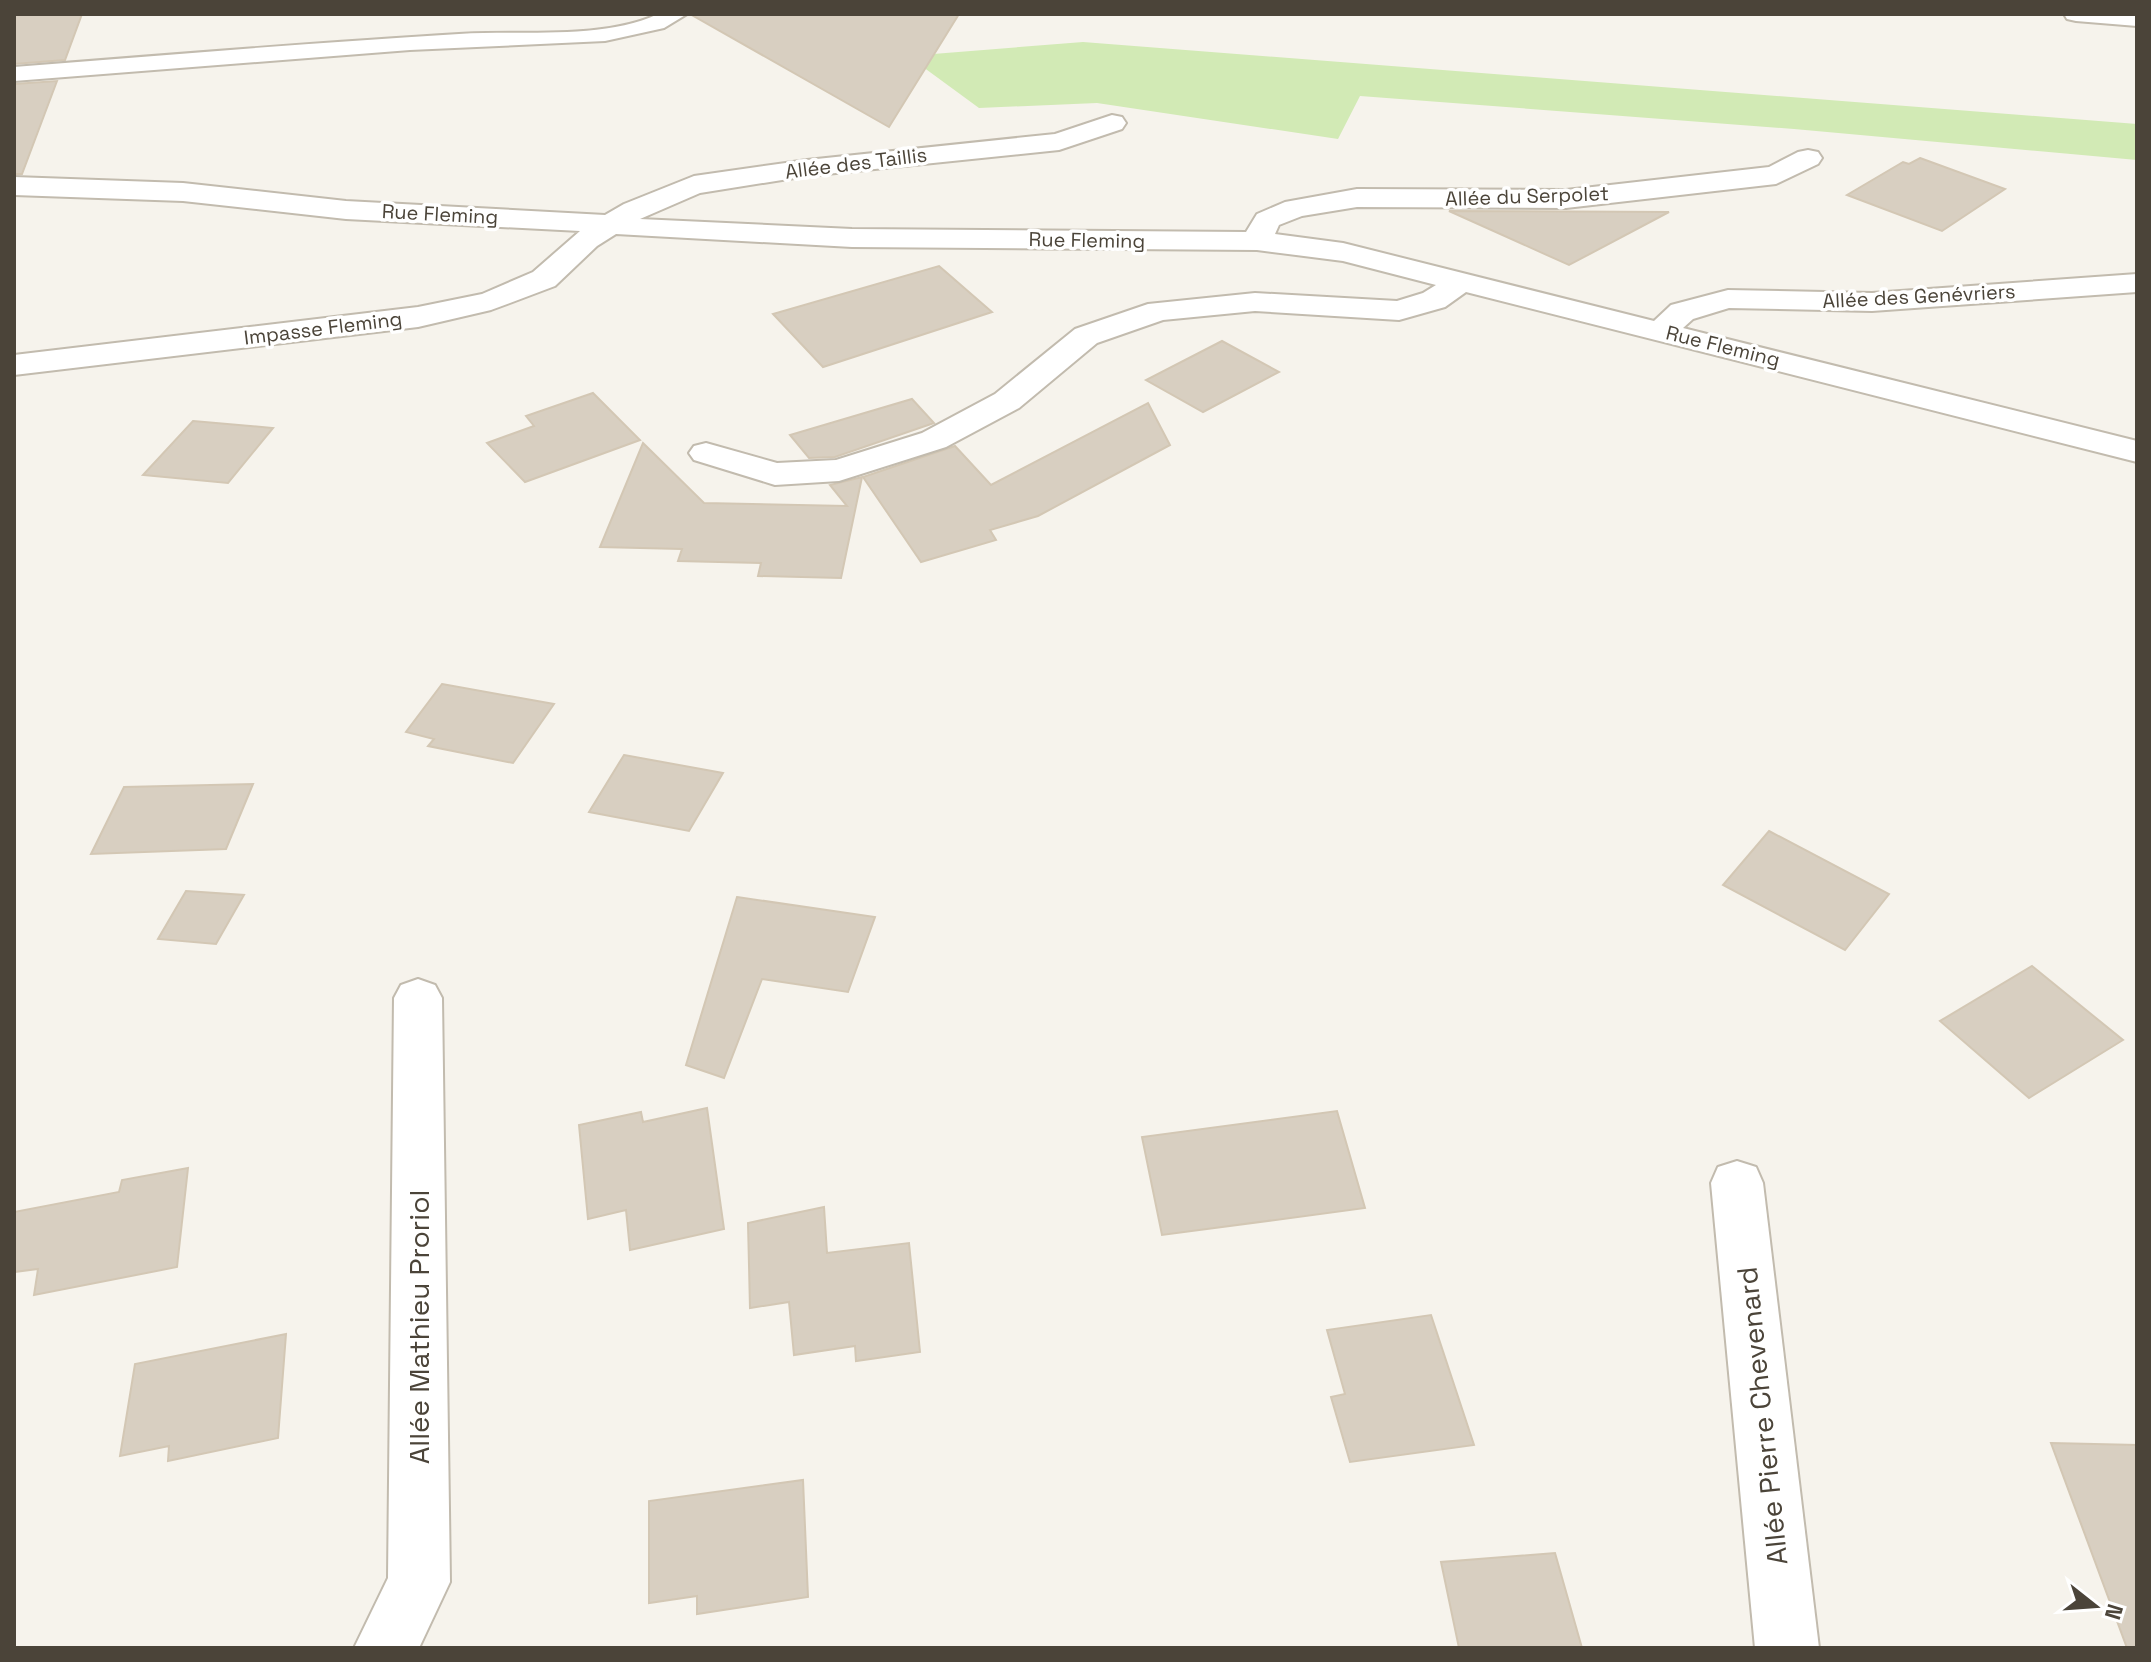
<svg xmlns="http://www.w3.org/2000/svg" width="2151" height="1662" viewBox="0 0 2151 1662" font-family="'Space Grotesk',sans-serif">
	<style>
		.green { fill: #d2eab5 }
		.building { fill: #d8cfc1; stroke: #d3c7b4; stroke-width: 2 }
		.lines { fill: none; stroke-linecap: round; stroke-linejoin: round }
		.service-casing { stroke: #c2bbae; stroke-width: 4 }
		.minor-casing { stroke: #c2bbae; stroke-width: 4 }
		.tertiary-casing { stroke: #c2bbae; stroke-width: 4 }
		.service { fill: #fff; fill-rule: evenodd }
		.minor { fill: #fff; fill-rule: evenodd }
		.tertiary { fill: #fff; fill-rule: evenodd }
		.labels { text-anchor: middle; stroke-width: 7; stroke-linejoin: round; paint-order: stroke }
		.far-street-label { font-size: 20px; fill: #4b4439; stroke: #fff }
		.near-street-label { font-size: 28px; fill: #4b4439; stroke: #fff }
	</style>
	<rect width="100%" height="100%" fill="#f6f3ec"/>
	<!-- green -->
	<polygon class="green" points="1083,42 2137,124 2137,160 1794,129 1360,96 1338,139 1097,103 979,108 908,56"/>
	<!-- building -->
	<g class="building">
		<polygon points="14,14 82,14 65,60 14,64"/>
		<polygon points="690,14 959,14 889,127"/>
		<polygon points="57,81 22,174 14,174 14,84"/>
		<polygon points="1920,158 2005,189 1942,231 1847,195 1903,162 1909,164"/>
		<polygon points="1449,211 1669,212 1569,265"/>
		<polygon points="939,266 992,312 823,367 773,314"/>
		<polygon points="1222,341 1279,372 1203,412 1146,380"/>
		<polygon points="593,393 640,440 525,482 487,443 534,426 526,416"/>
		<polygon points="912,399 934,423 835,457 809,458 790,435"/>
		<polygon points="1148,403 1170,445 1038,516 990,530 996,540 921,562 863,477 955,446 991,485"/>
		<polygon points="193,421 273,428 228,483 143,475"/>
		<polygon points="643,443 704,503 847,506 830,485 862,477 841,578 758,576 761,563 678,561 682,549 600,547"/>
		<polygon points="442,684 554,704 513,763 428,746 434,739 406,732"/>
		<polygon points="624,755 723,773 689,831 589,812"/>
		<polygon points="253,784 226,849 91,854 124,787"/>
		<polygon points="1769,831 1889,894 1845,950 1723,885"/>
		<polygon points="186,891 244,895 216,944 158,939"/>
		<polygon points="737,897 875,917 848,992 762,979 724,1078 686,1065"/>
		<polygon points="2032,966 2123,1040 2029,1098 1940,1021"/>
		<polygon points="707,1108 724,1229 630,1250 626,1210 588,1219 579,1125 641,1112 643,1122"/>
		<polygon points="1337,1111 1365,1208 1162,1235 1142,1137"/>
		<polygon points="188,1168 177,1267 34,1295 38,1269 14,1272 14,1212 119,1192 122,1180"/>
		<polygon points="824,1207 827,1253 909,1243 920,1352 856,1361 855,1346 794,1355 789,1302 750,1308 748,1223"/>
		<polygon points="1431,1315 1474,1445 1350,1462 1331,1397 1345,1394 1327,1330"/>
		<polygon points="286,1334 278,1438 168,1461 169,1446 120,1456 135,1364"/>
		<polygon points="2051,1443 2137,1445 2137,1648 2127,1648"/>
		<polygon points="803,1480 808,1597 697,1614 697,1596 649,1603 649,1501"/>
		<polygon points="1555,1553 1582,1648 1459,1648 1441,1562"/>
	</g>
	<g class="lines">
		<defs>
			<path id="service" d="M658,14H687L664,28L605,41L410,50L14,81V67C162,55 310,43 459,34C519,30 603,40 658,14Z"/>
			<g id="minor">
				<polygon points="1112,115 1122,117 1126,123 1122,129 1059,150 807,176 700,193 640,219 852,229 1246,232 1257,214 1285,202 1357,189 1566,190 1769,167 1798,152 1808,150 1818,152 1822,158 1818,164 1776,184 1566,208 1357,207 1302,216 1279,225 1275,234 1343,243 1654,321 1671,305 1728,290 1872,293 2137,274 2137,292 1872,311 1729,308 1693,319 1683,328 2137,441 2137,462 1466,292 1445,307 1399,320 1255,311 1163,320 1097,343 1019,408 946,447 839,481 775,485 694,460 689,453 694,446 706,443 777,463 836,460 922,433 995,394 1075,329 1148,304 1255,293 1397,301 1423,293 1436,285 1343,261 1257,250 852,247 616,234 597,246 555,286 491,310 418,327 14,375 14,355 418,307 482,294 533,272 580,231 346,219 183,201 14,195 14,177 183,183 346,201 605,215 624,204 694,176 807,160 1055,134"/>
				<polygon points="418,979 435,985 442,998 450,1582 419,1648 354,1648 388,1578 394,998 401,985"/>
				<polygon points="1737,1161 1756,1167 1763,1183 1819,1648 1755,1648 1711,1183 1718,1167"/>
			</g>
			<polygon id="tertiary" points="2064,14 2137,14 2137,26 2076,21 2067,19"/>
		</defs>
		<!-- service casing -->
		<use href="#service" class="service-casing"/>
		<!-- minor casing -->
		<use href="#minor" class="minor-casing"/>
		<!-- tertiary casing -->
		<use href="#tertiary" class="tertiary-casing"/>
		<!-- service -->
		<use href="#service" class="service"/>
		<!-- minor -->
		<use href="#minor" class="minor"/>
		<!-- tertiary -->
		<use href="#tertiary" class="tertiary"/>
	</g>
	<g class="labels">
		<!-- far-street labels -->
		<g class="far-street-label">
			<text transform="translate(856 163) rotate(-7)" y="7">Allée des Taillis</text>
			<text transform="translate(1527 196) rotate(-2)" y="7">Allée du Serpolet</text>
			<text transform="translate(440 214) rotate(3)" y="7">Rue Fleming</text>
			<text transform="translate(1087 240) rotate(1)" y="7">Rue Fleming</text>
			<text transform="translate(1919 296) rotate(-3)" y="7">Allée des Genévriers</text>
			<text transform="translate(323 328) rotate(-7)" y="7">Impasse Fleming</text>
			<text transform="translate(1723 346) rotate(14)" y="7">Rue Fleming</text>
		</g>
		<!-- near-street labels -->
		<g class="near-street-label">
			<text transform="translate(419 1327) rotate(-90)" y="10">Allée Mathieu Proriol</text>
			<text transform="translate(1762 1416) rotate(-96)" y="10">Allée Pierre Chevenard</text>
		</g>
	</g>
	<!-- border -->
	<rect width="2151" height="1662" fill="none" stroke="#4b4439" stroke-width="32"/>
	<!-- north arrow -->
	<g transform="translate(2095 1606) rotate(107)" stroke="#ffffff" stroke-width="6" paint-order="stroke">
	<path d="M0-6L14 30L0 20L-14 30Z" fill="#4b4439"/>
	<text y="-12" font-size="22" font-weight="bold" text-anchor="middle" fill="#4b4439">N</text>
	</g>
</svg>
